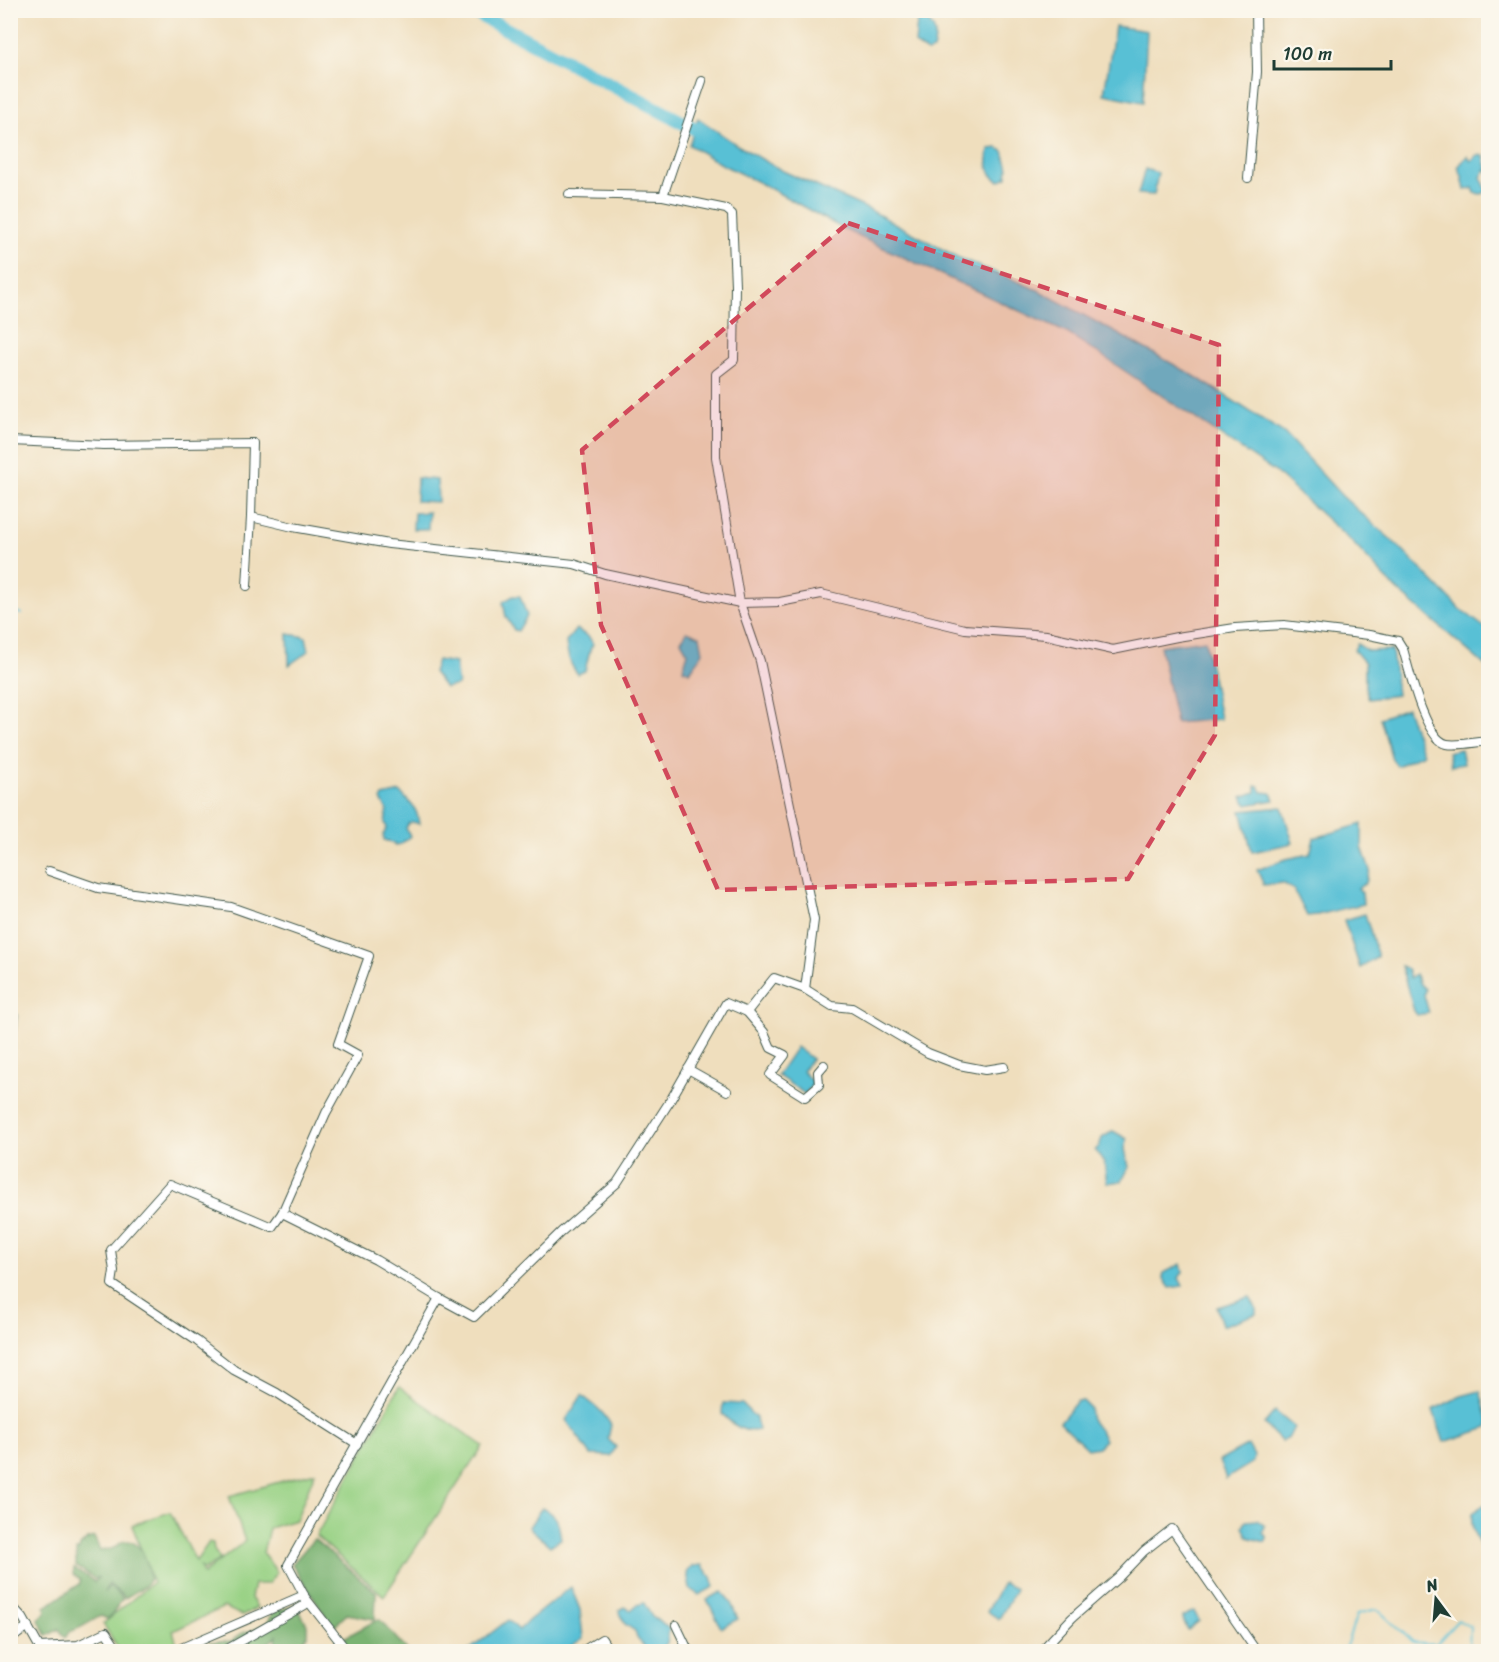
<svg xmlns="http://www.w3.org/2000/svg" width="1499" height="1662" viewBox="0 0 1499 1662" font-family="Sriracha,sans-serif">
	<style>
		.green { fill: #98d184; stroke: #5c875c; stroke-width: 1.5 }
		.forest { fill: #7ab372; stroke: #4c7853; stroke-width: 1.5 }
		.water { fill: #58c0d5; stroke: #3c7e84; stroke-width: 1.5 }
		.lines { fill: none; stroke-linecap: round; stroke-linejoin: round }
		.stream { stroke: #58c0d5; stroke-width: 2 }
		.river { stroke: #58c0d5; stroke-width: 14 }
		.minor-casing { stroke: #3e5549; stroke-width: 10 }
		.minor { stroke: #fff; stroke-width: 8 }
		.marked { fill: #d1495b; fill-opacity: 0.2; stroke: #d1495b; stroke-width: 4.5; stroke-dasharray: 12 8; stroke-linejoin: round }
	</style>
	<rect width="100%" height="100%" fill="#fbf7ec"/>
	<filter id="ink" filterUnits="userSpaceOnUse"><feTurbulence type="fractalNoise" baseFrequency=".0167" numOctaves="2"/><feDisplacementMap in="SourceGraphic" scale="12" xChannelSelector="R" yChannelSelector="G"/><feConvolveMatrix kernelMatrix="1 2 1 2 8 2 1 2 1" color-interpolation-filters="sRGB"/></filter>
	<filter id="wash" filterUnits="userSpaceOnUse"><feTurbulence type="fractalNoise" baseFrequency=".008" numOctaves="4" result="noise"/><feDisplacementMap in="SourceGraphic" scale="24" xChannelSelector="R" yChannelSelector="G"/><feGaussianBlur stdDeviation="1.35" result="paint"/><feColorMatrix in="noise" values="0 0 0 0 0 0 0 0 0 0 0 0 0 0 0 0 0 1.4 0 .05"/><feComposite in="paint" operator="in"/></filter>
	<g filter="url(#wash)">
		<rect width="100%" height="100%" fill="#efdebd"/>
		<!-- green -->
		<g class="green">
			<polygon points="399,1387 483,1446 384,1596 316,1536"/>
			<polygon points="315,1472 296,1520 269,1528 263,1553 277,1572 268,1584 254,1584 251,1598 257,1607 243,1616 224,1607 173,1631 177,1644 162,1651 120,1651 103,1624 153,1582 132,1525 170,1512 196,1561 209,1542 213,1543 214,1550 220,1559 204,1570 200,1567 203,1574 245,1541 229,1496"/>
		</g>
		<!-- forest -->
		<g class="forest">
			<path d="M94,1537L100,1550C105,1548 109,1551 114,1548C119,1545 120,1541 126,1541C143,1541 149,1566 150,1579L145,1586L125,1598L109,1584L104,1592L110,1586L123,1599C116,1605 116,1614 107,1619L101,1616C90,1621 81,1629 69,1632L65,1638L59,1629L47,1636L39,1620L46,1611L45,1607L80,1584V1580L73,1574L74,1568L95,1582L99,1577L95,1579L76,1566V1550H79L80,1546L88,1539Z"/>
			<polygon points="314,1539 376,1592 375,1619 347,1614 333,1627 292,1564"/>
			<path d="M296,1605L307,1624V1636L302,1643L289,1651H273L277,1636C256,1657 226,1651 198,1652L210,1643L231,1641L243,1633L260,1628L267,1624L273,1612Z"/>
			<polygon points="379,1619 408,1651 351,1651 340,1640"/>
		</g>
		<!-- water -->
		<g class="water">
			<path d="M926,20C937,28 936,38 933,50L927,52L915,44L917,21Z"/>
			<polygon points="1115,26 1147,31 1143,102 1104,94"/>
			<polygon points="698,118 737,145 783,171 870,210 957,257 1038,290 1191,374 1284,433 1342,496 1397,545 1458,607 1488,630 1488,668 1393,586 1353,543 1275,472 1098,353 1067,333 847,231 764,185 721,164 689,145"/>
			<path d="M998,148L1003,151L1008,168L1007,177L999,181C986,174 987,162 989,149Z"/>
			<polygon points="1477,155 1484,156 1488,172 1485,170 1481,177 1487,191 1482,194 1475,193 1473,188 1465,190 1462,176 1458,167 1467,156 1471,161"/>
			<polygon points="1145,169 1158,173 1154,195 1138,194"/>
			<polygon points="417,478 437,480 438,502 416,501"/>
			<polygon points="429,512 428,529 413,529 414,513"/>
			<polygon points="513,596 520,596 527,616 518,631 514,630 506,617 503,602"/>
			<path d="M576,629L589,637L593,644L590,650L585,671L578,674C570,666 567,653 566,642Z"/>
			<polygon points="687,631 700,636 703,652 690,672 683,669 688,653 681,641"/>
			<polygon points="288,634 306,637 309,651 289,665"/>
			<polygon points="1205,640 1220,719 1176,723 1160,646"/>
			<polygon points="1357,644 1368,651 1392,650 1397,695 1369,699 1365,687 1365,663 1354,650"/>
			<polygon points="437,660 455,663 458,685 445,688 433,672"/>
			<polygon points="1407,708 1423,754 1397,766 1392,759 1380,718"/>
			<polygon points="1461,749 1464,764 1451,766 1448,752"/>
			<polygon points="1256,786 1259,786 1262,792 1271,793 1274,800 1247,805 1242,797 1256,792"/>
			<path d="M400,792C411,805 417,806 419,824L413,822L409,823L406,828L410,836L401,844L396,845L384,840L383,835L387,828L385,823L387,810L381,800L383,796Z"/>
			<polygon points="1282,807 1293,843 1252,852 1241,811"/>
			<polygon points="1362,824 1362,847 1370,870 1366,883 1358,888 1362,893 1363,904 1317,915 1307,916 1294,890 1283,883 1264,885 1257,870 1286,859 1310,854 1314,838"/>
			<polygon points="1365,914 1378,957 1360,968 1344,920"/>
			<polygon points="1401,966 1407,969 1410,978 1415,974 1420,984 1425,989 1424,995 1429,1013 1417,1015 1414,1011"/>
			<polygon points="11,1009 17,1015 13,1048 11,1054"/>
			<polygon points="796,1047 812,1059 802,1071 814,1083 805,1094 777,1075"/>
			<polygon points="1113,1131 1127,1139 1125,1149 1129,1167 1122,1181 1107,1183 1104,1162 1095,1150 1099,1147 1102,1138"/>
			<polygon points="1181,1264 1183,1272 1179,1278 1183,1286 1170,1288 1163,1278 1164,1273"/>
			<polygon points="1250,1297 1256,1308 1256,1314 1222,1326 1217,1307"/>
			<polygon points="1480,1391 1488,1420 1488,1428 1444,1442 1433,1410 1461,1396"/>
			<path d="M582,1395C596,1408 601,1408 611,1425L608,1439L616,1447L611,1456L591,1455L566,1420Z"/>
			<path d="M1077,1401H1083L1090,1408C1087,1422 1100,1427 1105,1440L1098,1447L1088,1449L1060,1422Z"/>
			<path d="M723,1403L742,1404L756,1418L758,1430C744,1434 730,1423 722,1413Z"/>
			<polygon points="1275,1411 1294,1427 1289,1437 1281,1441 1264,1424"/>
			<polygon points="1248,1445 1254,1456 1253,1462 1226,1479 1219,1461"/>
			<path d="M1487,1503L1488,1554H1486C1477,1542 1470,1528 1472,1513Z"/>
			<path d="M542,1507C559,1517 558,1521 561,1539L550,1546L529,1527Z"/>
			<polygon points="1257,1520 1265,1526 1263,1532 1267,1538 1265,1542 1248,1537 1243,1527 1246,1521"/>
			<polygon points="702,1565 711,1577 714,1587 699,1595 690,1589 687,1572 693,1566"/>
			<polygon points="1003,1583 1016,1589 999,1619 987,1611"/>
			<polygon points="571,1587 580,1610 583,1638 564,1651 468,1651 508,1620 519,1630 529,1620"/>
			<polygon points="722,1592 730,1601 738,1619 721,1628 707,1599"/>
			<polygon points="644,1603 652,1617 659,1620 669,1629 667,1643 660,1651 647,1651 637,1637 635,1631 625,1624 619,1610 624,1607 631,1610 637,1605"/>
			<polygon points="1194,1611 1199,1621 1188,1630 1182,1617"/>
		</g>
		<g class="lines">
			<!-- stream -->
			<g class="stream">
				<polyline points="10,610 22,614"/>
				<polyline points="1344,1652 1357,1614 1377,1609 1413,1642 1436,1644 1458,1620 1470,1627 1469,1652"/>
			</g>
			<!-- river -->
			<polyline class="river" points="470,10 710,137"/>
		</g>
	</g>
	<g filter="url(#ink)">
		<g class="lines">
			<defs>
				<g id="minor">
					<polyline points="1248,178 1257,72 1256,10"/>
					<path d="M569,194L663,196L726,209L732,214L735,285L734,360L716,374V457L740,603L780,602L821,594L965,629L1046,635L1113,650L1177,637L1235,628L1284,625L1369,635L1398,641L1403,649C1409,669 1425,740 1447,744C1459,746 1476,742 1488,741"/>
					<polyline points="663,196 702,81"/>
					<polyline points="10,441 104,445 253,443 251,517 293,527 389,544 574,564 605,574 740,603 760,661 814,920 805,989 774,978 747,1012 726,1003 670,1101 617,1183 561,1232 474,1317 439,1298 288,1565 304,1595 172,1652"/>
					<polyline points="247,586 251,517"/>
					<polyline points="49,871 98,888 231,907 369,956 338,1044 358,1055 326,1113 282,1213 376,1260 439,1298"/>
					<polyline points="805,989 832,1006 852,1008 928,1053 959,1065 985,1070 1004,1067"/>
					<polyline points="747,1012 764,1032 771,1048 785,1055 770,1075 805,1097 819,1085 818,1072 824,1065"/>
					<polyline points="688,1069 727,1091"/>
					<polyline points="282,1213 272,1227 170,1184 111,1250 114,1271 112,1284 197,1341 234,1370 277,1393 357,1444"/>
					<polyline points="304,1596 348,1652"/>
					<polyline points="10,1604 23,1618 41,1650"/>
					<polyline points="676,1625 689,1652"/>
					<polyline points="10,1640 28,1626"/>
					<polyline points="39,1647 78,1645 106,1632 119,1652"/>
					<polyline points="222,1652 305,1605 304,1595"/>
					<polyline points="581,1652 602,1639 610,1652"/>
					<polyline points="1040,1652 1072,1618 1119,1577 1144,1551 1172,1529 1257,1652"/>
				</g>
			</defs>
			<!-- minor casing -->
			<use href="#minor" class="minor-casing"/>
			<!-- minor -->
			<use href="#minor" class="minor"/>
		</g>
	</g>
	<!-- marked area -->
	<path class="marked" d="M848,223L1219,345L1215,735L1128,879L718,890L601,625L582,450Z"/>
	<!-- margin -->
	<rect width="1499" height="1662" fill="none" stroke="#fbf7ec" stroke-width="36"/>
	<!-- north arrow -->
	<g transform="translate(1436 1599) rotate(344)" stroke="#fbf7ec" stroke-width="4.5" paint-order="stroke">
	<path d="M0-4.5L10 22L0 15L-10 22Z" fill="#1f3d34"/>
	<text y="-9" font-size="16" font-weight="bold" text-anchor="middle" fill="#1f3d34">N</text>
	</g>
	<!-- scale -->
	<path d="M1274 60v9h117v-9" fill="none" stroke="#1f3d34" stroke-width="3"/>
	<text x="1283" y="60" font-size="18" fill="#1f3d34" stroke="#fbf7ec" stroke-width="4.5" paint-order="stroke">100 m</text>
</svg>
